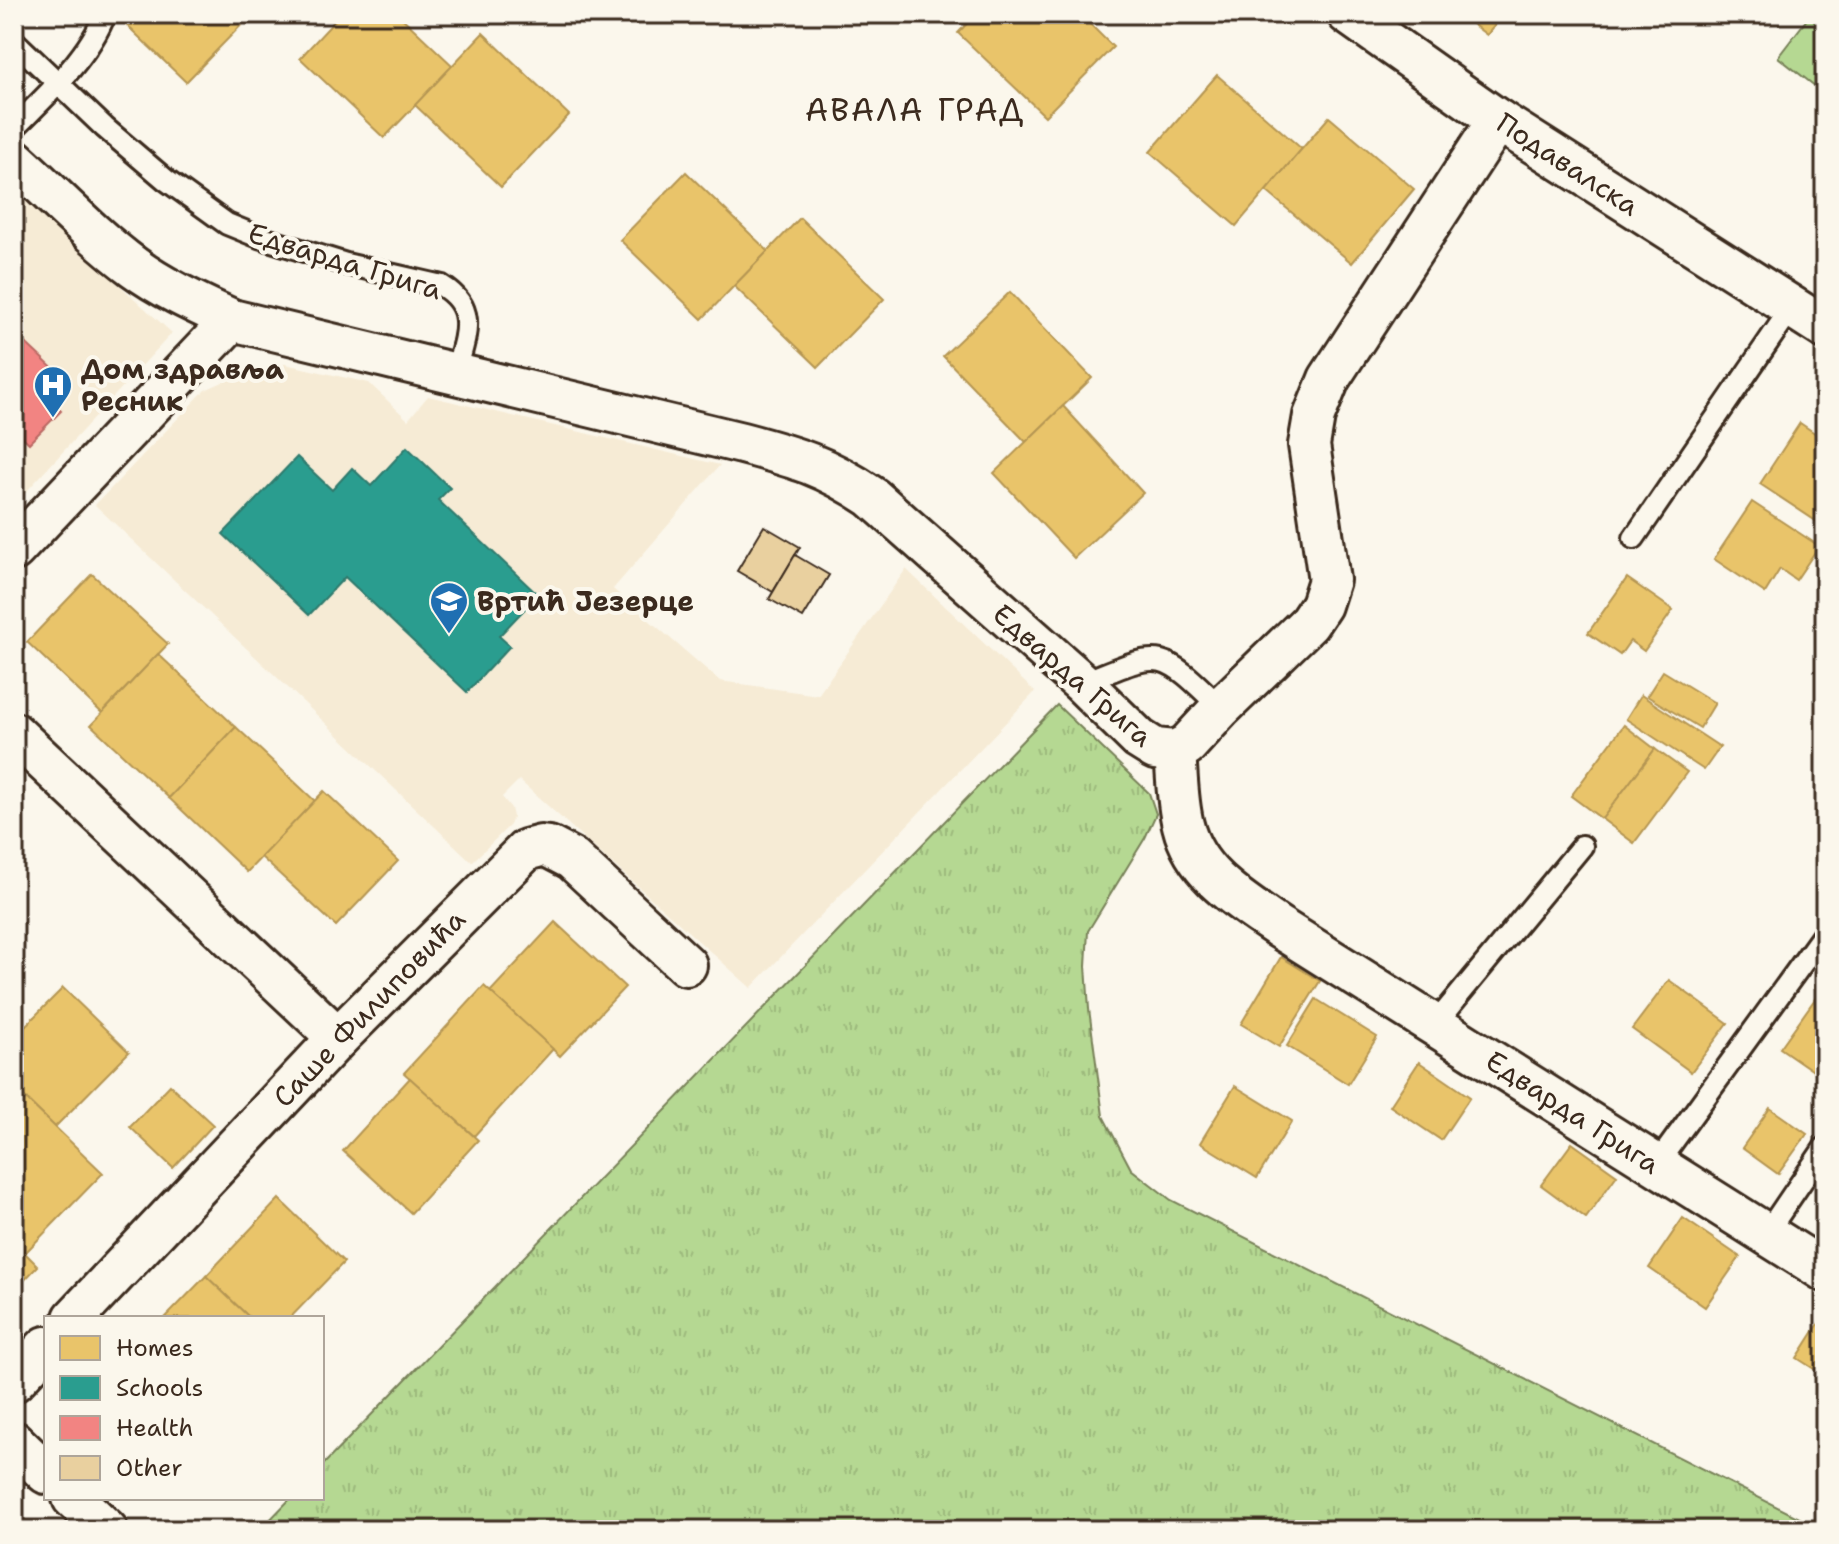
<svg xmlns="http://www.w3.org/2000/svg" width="1839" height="1544" viewBox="0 0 1839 1544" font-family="'Shantell Sans',sans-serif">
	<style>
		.built { fill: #f6ebd5 }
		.grass { fill: url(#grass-tufts); stroke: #788158; stroke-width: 2 }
		.garden { fill: #b5d892; stroke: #788158; stroke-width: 2 }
		.homes { fill: #e9c46a; stroke: #b59653; stroke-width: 2 }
		.schools { fill: #2a9d8f; stroke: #2f7a6d; stroke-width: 2 }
		.health { fill: #f28482; stroke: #bb6964; stroke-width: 2 }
		.building { fill: #e9d09f; stroke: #3b2a1e; stroke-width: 2 }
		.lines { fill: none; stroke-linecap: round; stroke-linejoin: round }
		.lane-casing { stroke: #3b2a1e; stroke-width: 26 }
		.street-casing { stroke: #3b2a1e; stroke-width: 46 }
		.lane { stroke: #fbf7ec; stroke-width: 20 }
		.street { stroke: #fbf7ec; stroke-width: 40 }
		.labels { text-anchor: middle; stroke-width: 8; stroke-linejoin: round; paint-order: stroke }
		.street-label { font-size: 28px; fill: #3b2a1e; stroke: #fbf7ec }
		.poi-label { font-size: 28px; font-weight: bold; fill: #3b2a1e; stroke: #fbf7ec; text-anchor: start }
		.quarter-label { font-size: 32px; letter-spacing: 2px; fill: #3b2a1e; stroke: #fbf7ec }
	</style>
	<defs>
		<pattern id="grass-tufts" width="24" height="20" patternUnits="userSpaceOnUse" patternTransform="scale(2)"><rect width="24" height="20" fill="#b5d892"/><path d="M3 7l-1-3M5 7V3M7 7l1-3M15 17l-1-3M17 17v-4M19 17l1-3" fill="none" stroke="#9dba7d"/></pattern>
	</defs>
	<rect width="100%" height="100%" fill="#fbf7ec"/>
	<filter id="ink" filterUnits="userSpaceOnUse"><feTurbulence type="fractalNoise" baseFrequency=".0125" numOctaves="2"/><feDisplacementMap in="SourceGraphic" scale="16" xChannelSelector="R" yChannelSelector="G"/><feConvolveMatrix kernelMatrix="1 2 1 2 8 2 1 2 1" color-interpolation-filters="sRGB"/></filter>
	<g filter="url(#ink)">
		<!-- built -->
		<g class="built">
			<polygon points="14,189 172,333 14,505"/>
			<polygon points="285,364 369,383 408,420 428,396 720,465 613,589 720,681 818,695 906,569 1035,692 751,988 519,780 502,797 511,808 513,817 510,825 472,862 95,505 205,390 243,373"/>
		</g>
		<!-- grass -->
		<polygon class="grass" points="1057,705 1149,793 1156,814 1145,838 1088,931 1086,966 1089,1009 1103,1116 1131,1169 1171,1200 1823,1530 260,1530 291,1498 322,1498 322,1466"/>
		<!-- garden -->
		<polygon class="garden" points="1811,14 1825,14 1825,94 1778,57"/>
		<!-- homes -->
		<g class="homes">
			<polygon points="115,14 252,14 186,82"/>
			<polygon points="341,14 398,14 453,66 384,138 300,58"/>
			<polygon points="976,14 1080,14 1113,47 1045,116 958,33"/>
			<polygon points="1459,14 1504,14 1487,35"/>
			<polygon points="483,33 569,115 501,187 415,105"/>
			<polygon points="1217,75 1302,149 1236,226 1150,152"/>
			<polygon points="1329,117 1414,189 1352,263 1266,191"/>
			<polygon points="686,172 768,251 702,319 620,240"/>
			<polygon points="800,218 884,299 818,367 734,286"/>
			<polygon points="1010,292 1092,378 1026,442 943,356"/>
			<polygon points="1063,406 1143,493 1074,558 994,473"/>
			<polygon points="1800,423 1825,440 1825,514 1819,523 1760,484"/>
			<polygon points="1752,502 1819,546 1796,580 1780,569 1765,593 1714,559"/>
			<polygon points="92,574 168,644 102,713 27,642"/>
			<polygon points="1627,578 1673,610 1644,651 1630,641 1620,655 1588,633"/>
			<polygon points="158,654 236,727 169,798 91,725"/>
			<polygon points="1663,671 1715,703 1700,728 1647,696"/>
			<polygon points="1641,695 1720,747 1704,770 1626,719"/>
			<polygon points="1624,725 1655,749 1602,819 1571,796"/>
			<polygon points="236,727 315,801 247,872 169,798"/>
			<polygon points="1655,749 1687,772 1634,843 1602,819"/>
			<polygon points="324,791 398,861 336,926 261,857"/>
			<polygon points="555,922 625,987 560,1056 490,992"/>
			<polygon points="1281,957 1320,981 1279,1047 1241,1024"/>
			<polygon points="1669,980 1728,1023 1691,1072 1632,1029"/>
			<polygon points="484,986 553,1049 474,1136 404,1073"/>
			<polygon points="63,988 129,1052 55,1127 14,1087 14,1037"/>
			<polygon points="1820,992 1825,996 1825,1079 1780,1048"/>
			<polygon points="1316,999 1377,1037 1348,1084 1287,1046"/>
			<polygon points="1419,1062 1470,1097 1441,1140 1390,1106"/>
			<polygon points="410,1078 478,1140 411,1213 343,1151"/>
			<polygon points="170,1085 213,1125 173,1168 130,1127"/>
			<polygon points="1235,1086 1292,1121 1257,1178 1200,1143"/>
			<polygon points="26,1099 103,1173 25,1253 14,1242 14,1111"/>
			<polygon points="1770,1108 1807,1134 1778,1174 1742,1148"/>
			<polygon points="1572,1143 1617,1175 1586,1218 1541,1185"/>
			<polygon points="279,1199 344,1262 290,1318 250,1318 206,1276"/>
			<polygon points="1683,1218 1740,1257 1705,1307 1649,1268"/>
			<polygon points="14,1242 38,1266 14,1291"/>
			<polygon points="206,1276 250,1318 165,1318"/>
			<polygon points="1825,1314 1825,1376 1797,1358"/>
		</g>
		<!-- schools -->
		<polygon class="schools" points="407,447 450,488 438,500 538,595 499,636 510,646 467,692 345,577 309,615 223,534 297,457 332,490 352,468 371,486"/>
		<!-- health -->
		<polygon class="health" points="14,332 63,378 46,396 61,411 29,443 14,429"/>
		<!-- building -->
		<g class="building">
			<polygon points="764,526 800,547 773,592 737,571"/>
			<polygon points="795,555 829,575 803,618 769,599"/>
		</g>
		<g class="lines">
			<defs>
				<g id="lane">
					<path d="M14,41L105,128L166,180L227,224L259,237L346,264L442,286C480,309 464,339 455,375"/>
					<path d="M14,128C46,96 89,57 105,14"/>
					<polyline points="1634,538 1792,307"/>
					<path d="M1082,683C1161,651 1158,646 1221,708"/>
					<polyline points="1435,1024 1582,846"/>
					<polyline points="1656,1165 1825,932"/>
					<polyline points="1766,1234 1825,1147"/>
				</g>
				<g id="street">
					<polyline points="1348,14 1498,120 1825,328"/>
					<path d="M14,159C54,195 91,235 134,267C164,289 198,304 232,320L742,443C795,457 826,466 872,497L1082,683L1139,739L1155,749L1175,751L1187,745L1221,708L1309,623L1321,605L1329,580L1309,445L1314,416L1329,379L1498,120"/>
					<polyline points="14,550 232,320"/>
					<polyline points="14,733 338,1038"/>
					<path d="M1175,751C1177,775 1177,802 1183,825C1195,875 1241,901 1280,928L1825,1271"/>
					<polyline points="74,1318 338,1038 526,850 541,846 549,847 572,859 686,965"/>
					<polyline points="14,1381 46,1347"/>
					<polyline points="14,1442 46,1473"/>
					<polyline points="73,1498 107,1530"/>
				</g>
			</defs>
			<!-- lane casing -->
			<use href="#lane" class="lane-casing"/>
			<!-- street casing -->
			<use href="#street" class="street-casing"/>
			<!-- lane -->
			<use href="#lane" class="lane"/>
			<!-- street -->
			<use href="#street" class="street"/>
		</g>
	</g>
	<!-- icons -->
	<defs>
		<symbol id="hospital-pin" viewBox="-11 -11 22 30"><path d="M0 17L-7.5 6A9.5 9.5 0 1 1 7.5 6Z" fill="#1f6fb2" stroke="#fbf7ec"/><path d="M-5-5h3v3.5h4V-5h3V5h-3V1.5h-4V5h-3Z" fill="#fff"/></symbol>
		<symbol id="school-pin" viewBox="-11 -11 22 30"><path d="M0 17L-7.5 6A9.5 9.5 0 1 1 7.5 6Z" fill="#1f6fb2" stroke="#fbf7ec"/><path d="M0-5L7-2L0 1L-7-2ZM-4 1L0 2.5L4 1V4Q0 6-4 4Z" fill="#fff"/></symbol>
	</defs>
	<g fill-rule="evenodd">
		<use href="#hospital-pin" x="31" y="363" width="44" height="60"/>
		<use href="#school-pin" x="427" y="579" width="44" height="60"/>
	</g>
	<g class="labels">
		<!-- street labels -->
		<g class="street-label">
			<text transform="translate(1568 164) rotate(33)" y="10">Подавалска</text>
			<text transform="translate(345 261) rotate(17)" y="10">Едварда Грига</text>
			<text transform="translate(1073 675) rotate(41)" y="10">Едварда Грига</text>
			<text transform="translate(369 1008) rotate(-46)" y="10">Саше Филиповића</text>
			<text transform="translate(1573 1112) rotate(33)" y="10">Едварда Грига</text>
		</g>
		<!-- poi labels -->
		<g class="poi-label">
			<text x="81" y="379">Дом здравља<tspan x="81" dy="32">Ресник</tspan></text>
			<text x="477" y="611">Вртић Језерце</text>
		</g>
		<!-- quarter labels -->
		<g class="quarter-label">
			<text x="915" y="121">АВАЛА ГРАД</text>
		</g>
	</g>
	<!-- margin -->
	<rect width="1839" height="1544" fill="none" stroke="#fbf7ec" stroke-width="48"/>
	<rect x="24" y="24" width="1791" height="1496" fill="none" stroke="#3b2a1e" stroke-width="3" filter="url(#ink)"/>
	<!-- legend -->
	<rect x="44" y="1316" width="280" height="184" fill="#fbf7ec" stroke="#aea59a" stroke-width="2"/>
	<rect x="60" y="1336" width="40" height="24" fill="#e9c46a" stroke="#aea59a" stroke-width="2"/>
	<text x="116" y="1356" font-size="24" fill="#3b2a1e">Homes</text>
	<rect x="60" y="1376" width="40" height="24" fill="#2a9d8f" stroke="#aea59a" stroke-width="2"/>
	<text x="116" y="1396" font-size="24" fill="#3b2a1e">Schools</text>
	<rect x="60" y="1416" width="40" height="24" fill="#f28482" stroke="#aea59a" stroke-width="2"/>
	<text x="116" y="1436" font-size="24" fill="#3b2a1e">Health</text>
	<rect x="60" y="1456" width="40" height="24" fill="#e9d09f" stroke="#aea59a" stroke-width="2"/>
	<text x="116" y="1476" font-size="24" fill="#3b2a1e">Other</text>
</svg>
